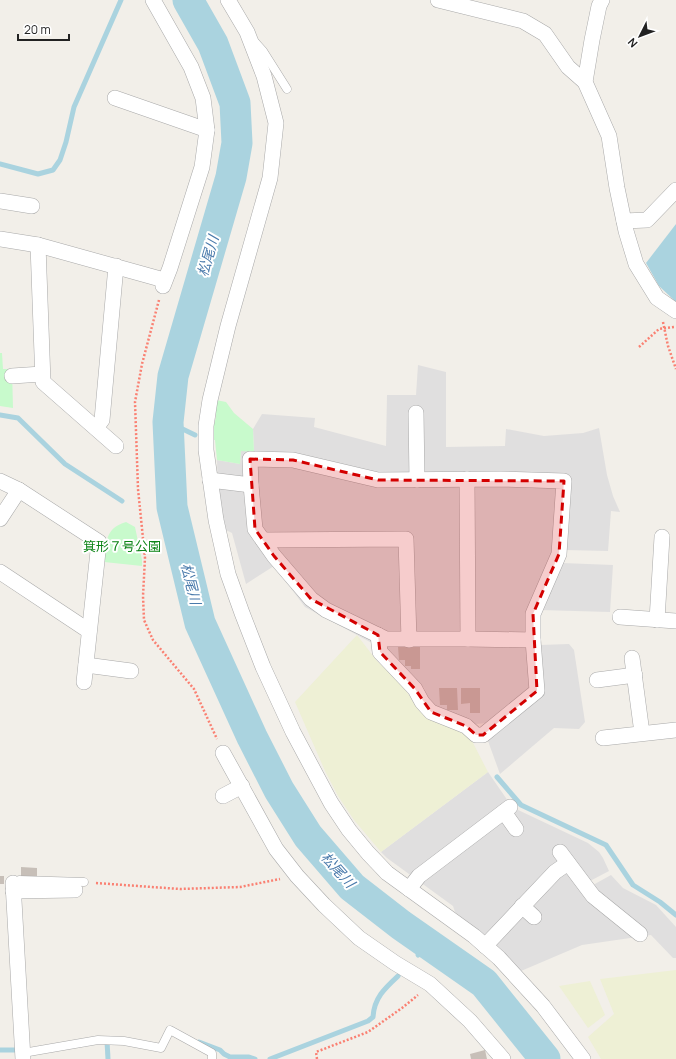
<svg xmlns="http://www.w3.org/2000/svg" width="676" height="1059" viewBox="0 0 676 1059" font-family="Manrope,'Noto Sans JP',sans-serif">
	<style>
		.residential { fill: #e0dfdf }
		.farmland { fill: #eef0d5 }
		.park { fill: #c8facc }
		.water { fill: #aad3df }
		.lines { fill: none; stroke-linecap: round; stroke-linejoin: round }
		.stream { stroke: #aad3df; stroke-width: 5 }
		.river { stroke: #aad3df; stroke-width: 31 }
		.building { fill: #c7bfb8 }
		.service-casing { stroke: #a9a9a9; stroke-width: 9 }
		.minor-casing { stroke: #a9a9a9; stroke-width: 16 }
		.path { stroke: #fa8072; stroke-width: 2.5; stroke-dasharray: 2 2; stroke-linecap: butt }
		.service { stroke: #fff; stroke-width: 8 }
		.minor { stroke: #fff; stroke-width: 15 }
		.marked { fill: #d40000; fill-opacity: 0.2; stroke: #d40000; stroke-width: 3; stroke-dasharray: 8 5; stroke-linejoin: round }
		.labels { text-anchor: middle; stroke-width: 4; stroke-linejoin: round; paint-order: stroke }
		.park-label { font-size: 13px; fill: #0c8416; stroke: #fff }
		.water-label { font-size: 14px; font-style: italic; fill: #4a7aab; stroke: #fff }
	</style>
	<rect width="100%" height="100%" fill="#f2efe9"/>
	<!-- residential -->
	<g class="residential">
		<polygon points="418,365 446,372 446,447 505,446 506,429 544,436 583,433 599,428 607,475 613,496 620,512 611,511 608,551 565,550 562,563 613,565 610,612 540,610 540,645 569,644 574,650 585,722 579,729 554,728 500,774 488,741 487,723 476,724 465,718 437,709 429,700 424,688 384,646 370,642 305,607 274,566 246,584 232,533 226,530 218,493 217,460 240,464 241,451 254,451 253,429 262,414 315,418 314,427 386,446 387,395 416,395"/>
		<polygon points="488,772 508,801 516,809 588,843 599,852 603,858 609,871 590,881 593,885 611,875 623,888 656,905 676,927 676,958 673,958 651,935 582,945 521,971 498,948 455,912 453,906 387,858 381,852"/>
	</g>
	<!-- farmland -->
	<g class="farmland">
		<polygon points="357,635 377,661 401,684 420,710 454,727 471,739 488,772 381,852 354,820 338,796 325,771 295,702"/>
		<polygon points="676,970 676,1059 601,1059 588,1037 614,1014 600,979"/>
		<polygon points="590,981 605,1015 588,1028 559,986"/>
	</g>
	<!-- park -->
	<g class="park">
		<polygon points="0,353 2,353 3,369 12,369 13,408 0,406"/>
		<polygon points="216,400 226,402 234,413 253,429 254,452 241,451 240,464 217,460 215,440 210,440 216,417"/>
		<path d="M126,522L135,527L142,560V566L104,562C106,543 105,528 126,522Z"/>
	</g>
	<!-- water -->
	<polygon class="water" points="676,224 676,302 659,286 646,263"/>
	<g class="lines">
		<!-- stream -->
		<g class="stream">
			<polyline points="0,164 38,174 53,170 60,160 66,142 74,107 121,0"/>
			<polyline points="0,415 18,418 65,464 122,501"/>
			<polyline points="168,422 195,435"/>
			<polyline points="497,777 521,805 606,845 633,885 660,902 676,915"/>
			<polyline points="418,955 429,944"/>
			<polyline points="107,1041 108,1059"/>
			<polyline points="199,1042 220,1050 224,1054 230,1057 249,1057 255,1059"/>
			<polyline points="0,1050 19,1050"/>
			<path d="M270,1059L368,1021L373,1017C374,998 385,988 398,976"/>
		</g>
		<!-- river -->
		<polyline class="river" points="188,0 213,44 235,103 237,143 231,177 173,376 168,422 172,507 200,623 252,737 279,790 308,836 352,887 401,925 484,983 545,1059"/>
	</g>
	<!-- building -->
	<g class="building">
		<polygon points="398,647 420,647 420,669 411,669 411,666 405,666 405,660 399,660"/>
		<polygon points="439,688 457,688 458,710 447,710 447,705 440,705"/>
		<polygon points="461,688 480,688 480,713 470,713 470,703 461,704"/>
		<polygon points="21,867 37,868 37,878 21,877"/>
		<rect x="0" y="876" width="4" height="8"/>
		<polygon points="485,1050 487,1059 471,1059 470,1054"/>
	</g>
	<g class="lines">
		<defs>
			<g id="service">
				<polyline points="255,42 263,51 287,89"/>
				<polyline points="13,883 19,880 84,882"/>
				<polyline points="23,1053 98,1040 124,1041 161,1048 170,1030 212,1053 212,1059"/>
			</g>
			<g id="minor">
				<polyline points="153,0 191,67 203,98 207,130 202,167 170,268 163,286"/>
				<polyline points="228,0 247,32 264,76 276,123 270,178 228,326 210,400 206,426 206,450 216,520 228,574 242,613 263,667 293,732 331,803 349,830 368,853 387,873 474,936 499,958 543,1006 583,1059"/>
				<polyline points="438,0 523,21 545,34 568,67 585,82"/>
				<polyline points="602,0 599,6 592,40 585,82 609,136 617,188 626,231 636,264 657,298 676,311"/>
				<polyline points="115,98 207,130"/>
				<polyline points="0,201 32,206"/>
				<polyline points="624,221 647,220 676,190"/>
				<polyline points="0,239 38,245 164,280"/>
				<polyline points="38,245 43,382 116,446"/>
				<polyline points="12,376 42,374"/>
				<polyline points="416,413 417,480"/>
				<polyline points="96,428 102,420 116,266"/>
				<polyline points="210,480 251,485 250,459 293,460 378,480 501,479 564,481 559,554 533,614 533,640 537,691 483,735 476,735 466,726 431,712 422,702 415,689 380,652 378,635"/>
				<polyline points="0,481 19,490 99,542 84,682"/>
				<polyline points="251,485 255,529 274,556 311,599 326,610 386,639 468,639 467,479"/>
				<polyline points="0,519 19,490"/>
				<polyline points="263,540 406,539 409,640"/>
				<polyline points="0,572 89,631"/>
				<polyline points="620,617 676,621"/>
				<polyline points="657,620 662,537"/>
				<polyline points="468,639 533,640"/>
				<polyline points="632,658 642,733"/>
				<polyline points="86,665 131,671"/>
				<polyline points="597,680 635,675"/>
				<polyline points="603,738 676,730"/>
				<polyline points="223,753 276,849 297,876 324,905 359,938 395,963 430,984 470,1021 503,1059"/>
				<polyline points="223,796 242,786"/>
				<polyline points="504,812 516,829"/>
				<polyline points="560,852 593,896 640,934"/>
				<polyline points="13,883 23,1059"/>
				<polyline points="409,889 419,876 510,807"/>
				<polyline points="13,891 75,890"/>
				<polyline points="522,906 534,917"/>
				<polyline points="485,946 555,872 568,863"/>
			</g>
		</defs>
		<!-- service casing -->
		<use href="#service" class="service-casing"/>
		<!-- minor casing -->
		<use href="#minor" class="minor-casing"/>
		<!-- path -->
		<g class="path">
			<polyline points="159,300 142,364 135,402 138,489 145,558 143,596 144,620 153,640 194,689 217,739"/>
			<polyline points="663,322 668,346 676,369"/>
			<polyline points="639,347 659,329 674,327"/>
			<polyline points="96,883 180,889 240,887 280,879"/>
			<polyline points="317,1059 316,1052 368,1032 402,1008 418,995"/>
		</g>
		<!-- service -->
		<use href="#service" class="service"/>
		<!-- minor -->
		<use href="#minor" class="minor"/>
	</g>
	<!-- marked area -->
	<path class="marked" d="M250,459L293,460L378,480L564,481L559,554L533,614L537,691L483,735H476L466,726L431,712L415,689L380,652L378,635L311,599L274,556L255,529Z"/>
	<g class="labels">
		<!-- park labels -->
		<g class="park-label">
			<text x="122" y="551">箕形７号公園</text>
		</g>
		<!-- water labels -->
		<g class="water-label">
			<text transform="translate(208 256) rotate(-74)" y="5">松尾川</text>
			<text transform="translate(191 584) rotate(76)" y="5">松尾川</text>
			<text transform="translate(338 870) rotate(48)" y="5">松尾川</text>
		</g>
	</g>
	<!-- north arrow -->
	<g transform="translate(640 36) rotate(228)" stroke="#ffffff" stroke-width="3" paint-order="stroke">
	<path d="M0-3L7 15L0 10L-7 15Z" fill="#222222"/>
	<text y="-6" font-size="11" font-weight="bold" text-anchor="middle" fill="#222222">N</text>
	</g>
	<!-- scale -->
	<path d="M18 34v6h51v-6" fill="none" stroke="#222222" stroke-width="2"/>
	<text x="24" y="34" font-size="12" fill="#222222" stroke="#ffffff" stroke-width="3" paint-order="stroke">20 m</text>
</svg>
